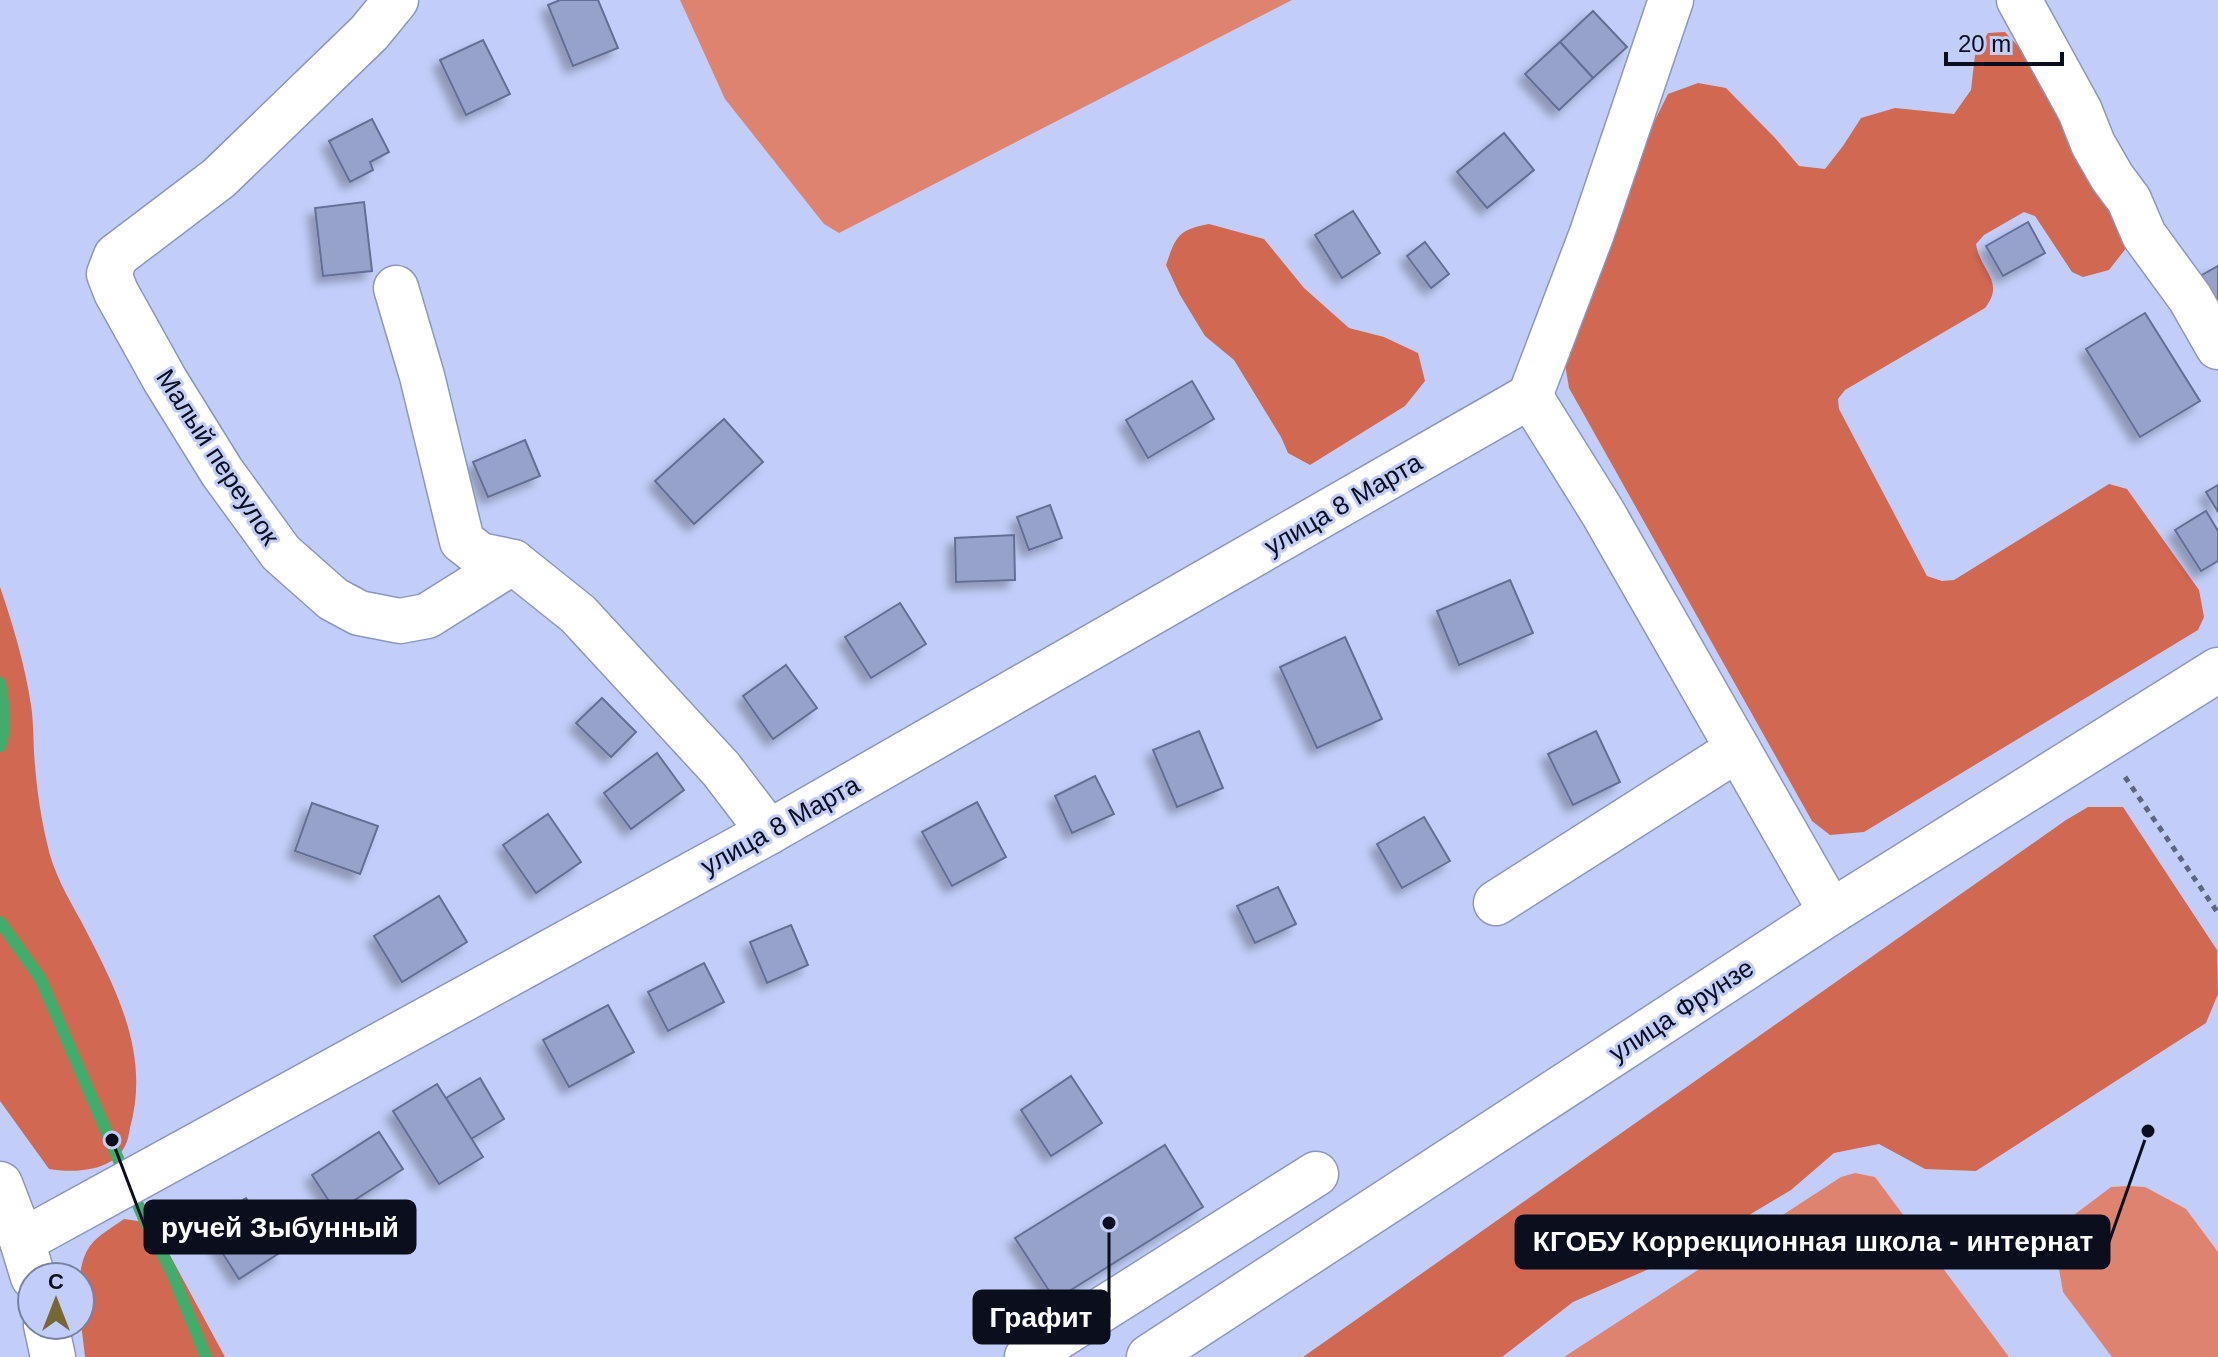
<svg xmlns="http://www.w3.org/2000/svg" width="2218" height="1357" viewBox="0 0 2218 1357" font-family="Helvetica,sans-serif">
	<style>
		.green { fill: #dd8370 }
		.forest { fill: #d16852 }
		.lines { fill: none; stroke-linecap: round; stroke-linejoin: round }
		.stream { stroke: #42ac6a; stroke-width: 12 }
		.building { fill: #97a2cb; stroke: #646e94; stroke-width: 2; filter: url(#shadow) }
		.minor-casing { stroke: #8c97bf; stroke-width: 47 }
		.major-casing { stroke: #8c97bf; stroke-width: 47 }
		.path { stroke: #5e6581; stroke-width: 5; stroke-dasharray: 6 6; stroke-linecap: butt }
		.minor { stroke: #fff; stroke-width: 44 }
		.major { stroke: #fff; stroke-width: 44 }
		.labels { text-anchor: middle; stroke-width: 6; stroke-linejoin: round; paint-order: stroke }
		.street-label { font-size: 26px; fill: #0b0e1d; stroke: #c2cef9 }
		.leader { fill: none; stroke: #0b0e1d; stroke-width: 3 }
		.callout-dot { fill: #0b0e1d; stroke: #c2cef9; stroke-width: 3 }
		.callout { fill: #0b0e1d; stroke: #0b0e1d; stroke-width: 3 }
		.callout-label { font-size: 28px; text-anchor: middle; font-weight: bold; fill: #fff }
	</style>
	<defs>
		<filter id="shadow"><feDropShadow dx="-7" dy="7" stdDeviation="4" flood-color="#0004"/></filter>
	</defs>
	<rect width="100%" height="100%" fill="#c2cef9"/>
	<!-- green -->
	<g class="green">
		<polygon points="680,0 1292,0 839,233 824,224 725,99"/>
		<polygon points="1855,1173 1875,1177 2009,1357 1564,1357 1841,1177"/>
		<polygon points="2128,1186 2145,1187 2186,1209 2218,1252 2218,1357 2112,1357 2063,1292 2056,1252 2057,1236 2062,1224 2111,1187"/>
	</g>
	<!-- forest -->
	<g class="forest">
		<path d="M2005,32L2041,71L2058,99L2127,247L2109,270L2083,277L2072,272L2035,216L2024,212L1984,235L1976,244C1980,271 2006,281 1985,308L1845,390L1838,399L1839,409L1927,576L1942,581L1954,580L2109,484L2127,489L2199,590L2204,617L2198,630L1864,832L1830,835L1812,821L1569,388L1564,358L1645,140L1668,94L1698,83L1726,88L1775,138L1799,166L1825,169L1843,146L1861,118L1895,108L1954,114L1971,90L1975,55L1988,33Z"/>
		<path d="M1209,224L1264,239L1304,288L1349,328L1384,337L1418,353L1425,381L1405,406L1310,465L1288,453L1281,437L1234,360L1205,336L1180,295L1166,265C1176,236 1178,230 1209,224Z"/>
		<path d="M0,587C13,625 25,665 31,705C34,725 33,745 35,765C37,791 41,818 47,843C53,872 67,896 81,921C115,987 151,1052 130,1128C129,1133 128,1141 125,1146C112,1172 74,1173 49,1169L0,1101Z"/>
		<polygon points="2088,807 2123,807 2217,950 2218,994 2206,1023 1976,1171 1925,1169 1879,1144 1834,1153 1791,1190 1686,1253 1573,1302 1502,1357 1303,1357 2066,820"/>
		<path d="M124,1219L145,1222L159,1235L225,1357H85C82,1326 71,1272 90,1246C98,1235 113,1227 124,1219Z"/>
	</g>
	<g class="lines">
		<!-- stream -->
		<g class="stream">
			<path d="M0,683C3,703 7,726 0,746"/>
			<polyline points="0,922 40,978 145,1221 171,1271 206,1357"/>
		</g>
	</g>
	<!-- building -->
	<g class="building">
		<polygon points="560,0 598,0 618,48 573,66 548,5"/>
		<polygon points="1593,11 1627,47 1593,78 1560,42"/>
		<polygon points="483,40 510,94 466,115 440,60"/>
		<polygon points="1560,42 1593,78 1559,110 1525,74"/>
		<polygon points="372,119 389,152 370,162 373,170 350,182 329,141"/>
		<polygon points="1504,133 1534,170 1487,208 1457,172"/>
		<polygon points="364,202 372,271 323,276 315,208"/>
		<polygon points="1353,211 1380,253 1342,278 1315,235"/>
		<polygon points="2028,222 2045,253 2003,276 1986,246"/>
		<polygon points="1425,242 1449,274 1431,288 1407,256"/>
		<polygon points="2218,266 2218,305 2200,276"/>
		<polygon points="2145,313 2200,401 2140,437 2086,349"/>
		<polygon points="1192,381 1214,419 1148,458 1126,420"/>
		<polygon points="724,419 763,462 694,524 655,481"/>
		<polygon points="525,440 540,476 488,497 473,462"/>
		<polygon points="2218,485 2218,512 2206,492"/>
		<polygon points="1050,505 1062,538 1029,550 1017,517"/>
		<polygon points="2206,511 2218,531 2218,561 2201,571 2175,530"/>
		<polygon points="1014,535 1015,580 956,582 955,538"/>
		<polygon points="1510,580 1533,633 1459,665 1437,611"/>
		<polygon points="900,603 926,644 871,678 845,637"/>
		<polygon points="1345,637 1382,719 1317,748 1280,667"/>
		<polygon points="786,665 817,708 773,739 743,696"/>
		<polygon points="602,698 636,732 611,757 576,723"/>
		<polygon points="1199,731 1223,788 1177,807 1153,750"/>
		<polygon points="1596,731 1620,782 1573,805 1548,754"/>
		<polygon points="657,753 684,790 631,829 604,793"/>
		<polygon points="1095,776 1114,814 1072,833 1055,796"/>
		<polygon points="977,802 1006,857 952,886 922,832"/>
		<polygon points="312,803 378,826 360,874 295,851"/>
		<polygon points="548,814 581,862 536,893 503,845"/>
		<polygon points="1424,817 1450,861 1402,888 1377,844"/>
		<polygon points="1278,887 1296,924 1255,943 1237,906"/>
		<polygon points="439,896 467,942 402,982 374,936"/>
		<polygon points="791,925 808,965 767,983 750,942"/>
		<polygon points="704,963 724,1002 668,1031 648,992"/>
		<polygon points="608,1005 634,1052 569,1087 543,1040"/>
		<polygon points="1071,1076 1102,1123 1051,1156 1021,1110"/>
		<polygon points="480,1078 504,1119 471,1139 446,1098"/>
		<polygon points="437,1084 483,1157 439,1184 393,1111"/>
		<polygon points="379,1132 403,1169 336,1212 312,1175"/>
		<polygon points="1165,1145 1203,1207 1055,1300 1015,1238"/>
		<polygon points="246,1198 281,1252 239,1279 204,1224"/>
	</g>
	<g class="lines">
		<defs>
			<g id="minor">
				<polyline points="396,0 369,33 219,178 116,256 109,274 116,292 165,380 222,472 281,553 333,599 359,613 400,621 427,616 513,562 578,614 721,769 769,832"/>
				<polyline points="2019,0 2080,111 2093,144 2112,177 2129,200 2144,235 2190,298 2218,347"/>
				<polyline points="396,288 422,376 462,541 480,555 513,562"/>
				<polyline points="1530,396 1592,233 1671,0"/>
				<polyline points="1496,903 1738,749"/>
				<polyline points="0,1184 22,1241 33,1277"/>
				<polyline points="22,1241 769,832 1530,396 1603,513 1831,912"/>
				<polyline points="46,1325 53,1357"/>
				<polyline points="1027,1357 1316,1174"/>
			</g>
			<polyline id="major" points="1149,1357 1831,912 2218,670"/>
		</defs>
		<!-- minor casing -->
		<use href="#minor" class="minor-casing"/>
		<!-- major casing -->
		<use href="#major" class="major-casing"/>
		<!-- path -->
		<polyline class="path" points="2125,777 2218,913"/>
		<!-- minor -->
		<use href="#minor" class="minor"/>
		<!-- major -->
		<use href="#major" class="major"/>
	</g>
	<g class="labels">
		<!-- street labels -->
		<g class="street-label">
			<text transform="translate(218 457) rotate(57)" y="9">Малый переулок</text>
			<text transform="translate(1343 504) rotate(-30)" y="9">улица 8 Марта</text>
			<text transform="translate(780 825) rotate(-29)" y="9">улица 8 Марта</text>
			<text transform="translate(1681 1010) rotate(-33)" y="9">улица Фрунзе</text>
		</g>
	</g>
	<!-- callouts -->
	<path class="leader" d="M112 1140L145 1227M2148 1131L2109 1242M1109 1223L1109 1317"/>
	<g class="callout-dot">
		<circle cx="112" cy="1140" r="8"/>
		<circle cx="2148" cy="1131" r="8"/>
		<circle cx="1109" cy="1223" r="8"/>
	</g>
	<g class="callout">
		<rect x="145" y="1201" width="270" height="52" rx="8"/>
		<rect x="1516" y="1216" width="593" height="52" rx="8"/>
		<rect x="974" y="1291" width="135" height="52" rx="8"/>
	</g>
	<g class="callout-label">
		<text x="280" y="1237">ручей Зыбунный</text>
		<text x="1813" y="1251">КГОБУ Коррекционная школа - интернат</text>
		<text x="1041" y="1327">Графит</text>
	</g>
	<!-- north arrow -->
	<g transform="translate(56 1301)"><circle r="38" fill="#c2cef9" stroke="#7981a1" stroke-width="2"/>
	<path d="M0-6L14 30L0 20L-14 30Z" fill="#766735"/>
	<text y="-12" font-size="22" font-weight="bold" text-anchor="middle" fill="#0b0e1d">С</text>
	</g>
	<!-- scale -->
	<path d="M1946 52v12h116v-12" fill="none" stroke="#0b0e1d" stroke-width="4"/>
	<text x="1958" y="52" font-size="24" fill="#0b0e1d" stroke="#c2cef9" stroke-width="6" paint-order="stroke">20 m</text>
</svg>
